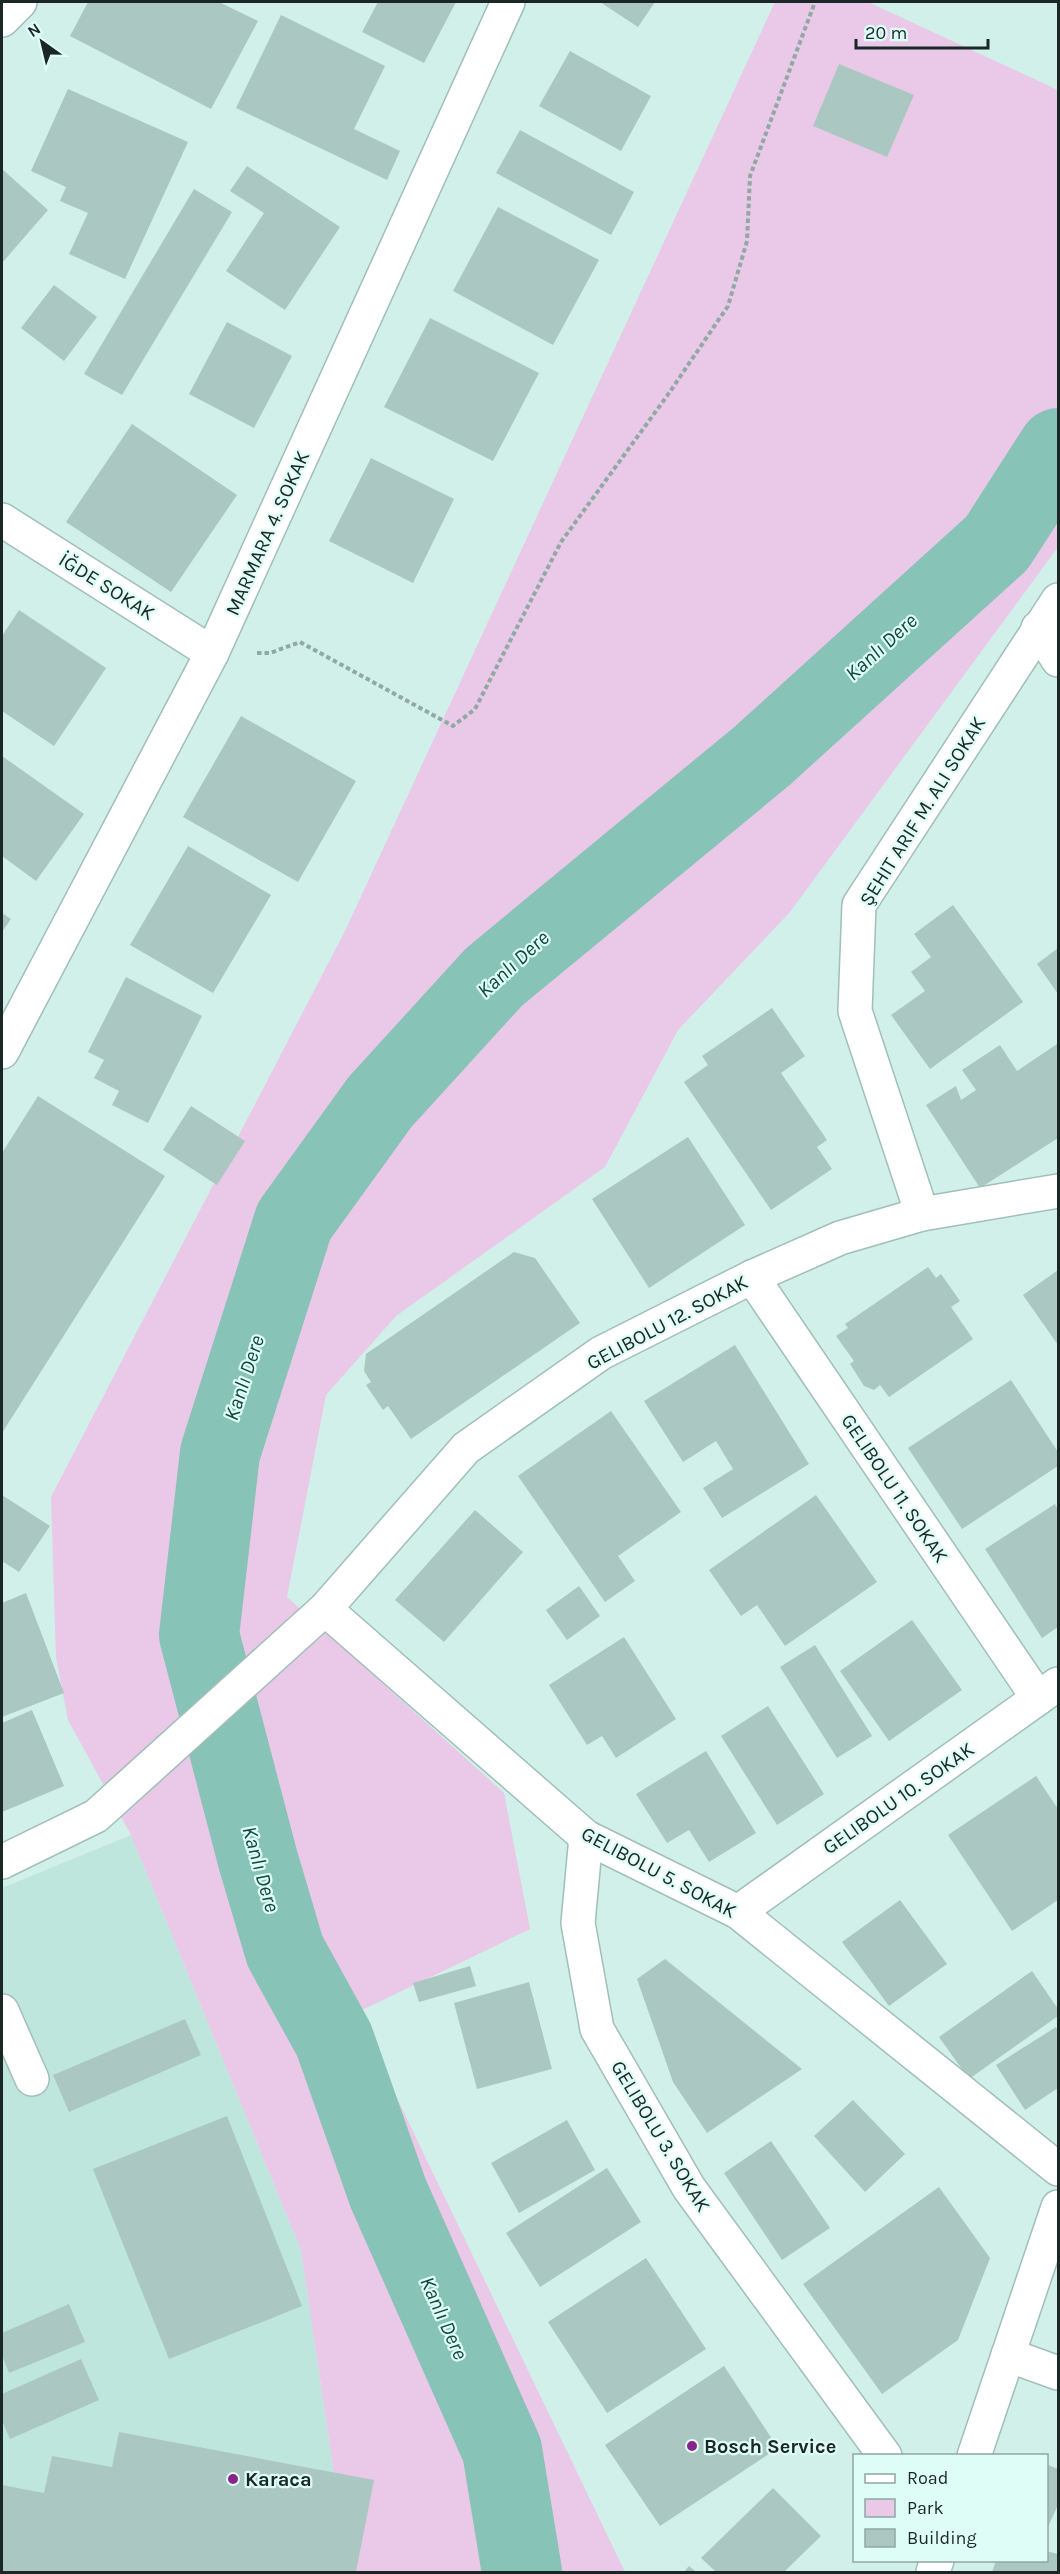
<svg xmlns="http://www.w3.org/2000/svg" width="1060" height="2574" viewBox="0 0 1060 2574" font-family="Karla,sans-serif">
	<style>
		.built { fill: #bfe6dd }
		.green { fill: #e9c8e8 }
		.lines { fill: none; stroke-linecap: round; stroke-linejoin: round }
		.river { stroke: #87c3b6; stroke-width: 80 }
		.building { fill: #aac8c1 }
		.minor-casing { stroke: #a1bfb8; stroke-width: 36 }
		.path { stroke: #91a9a3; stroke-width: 4; stroke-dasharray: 4.5 3; stroke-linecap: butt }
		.minor { stroke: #fff; stroke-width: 33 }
		.poi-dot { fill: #89248b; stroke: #defdf6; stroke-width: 2 }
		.labels { text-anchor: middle; stroke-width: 4.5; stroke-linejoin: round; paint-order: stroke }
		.street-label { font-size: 20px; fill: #1b2724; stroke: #defdf6 }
		.poi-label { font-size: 20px; font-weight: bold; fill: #1b2724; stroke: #defdf6; text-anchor: start }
		.water-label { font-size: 21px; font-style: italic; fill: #12483f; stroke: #defdf6 }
	</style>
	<rect width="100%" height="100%" fill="#d1f0e9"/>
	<!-- built -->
	<polygon class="built" points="131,1835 301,2250 345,2549 342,2572 2,2572 2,1888"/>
	<!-- green -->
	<polygon class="green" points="775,2 868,2 1058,90 1058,547 790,912 678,1030 605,1167 396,1316 326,1395 287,1597 504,1793 530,1929 356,2013 625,2572 342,2572 345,2549 301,2250 131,1835 68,1720 56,1657 51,1497 345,931"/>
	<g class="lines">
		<!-- river -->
		<polyline class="river" points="522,2572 502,2450 388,2193 334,2040 285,1951 258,1860 199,1635 220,1453 294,1221 380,1102 494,977 762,756 997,543 1058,448"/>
	</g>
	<!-- building -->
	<g class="building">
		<polygon points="88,2 219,2 258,21 211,109 70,36"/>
		<polygon points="378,2 456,2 424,63 362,32"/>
		<polygon points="600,2 655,2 638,27"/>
		<polygon points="281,15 385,66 354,129 400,151 387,180 236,108"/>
		<polygon points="570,51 651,96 621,151 539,106"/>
		<polygon points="839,64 914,95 887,157 813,126"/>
		<polygon points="68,89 188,142 125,279 69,254 88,213 60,201 66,187 31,171"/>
		<polygon points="520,130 634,192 611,235 496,173"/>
		<polygon points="247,166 340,227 285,310 226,271 264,213 230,191"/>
		<polygon points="2,169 48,210 2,263"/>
		<polygon points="194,189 232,212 122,395 84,374"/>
		<polygon points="498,207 599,260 553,345 453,291"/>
		<polygon points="54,285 97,317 64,361 21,328"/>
		<polygon points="430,318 539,373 493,461 384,407"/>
		<polygon points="227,322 292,356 254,428 189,394"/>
		<polygon points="132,424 237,495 171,592 66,522"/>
		<polygon points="371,458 454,499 413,583 329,541"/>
		<polygon points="19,610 106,668 54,746 2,711 2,636"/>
		<polygon points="241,716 356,781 298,882 183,817"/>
		<polygon points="2,756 84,814 36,881 2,856"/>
		<polygon points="188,846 271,895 213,993 130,945"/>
		<polygon points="953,905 1023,1002 930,1069 891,1015 925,991 911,972 931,957 914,934"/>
		<polygon points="2,913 11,919 2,932"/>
		<polygon points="1058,948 1058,994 1037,964"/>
		<polygon points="126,977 202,1016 148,1123 112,1105 119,1091 94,1078 104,1060 88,1052"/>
		<polygon points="772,1008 805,1056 781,1073 827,1140 817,1147 832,1169 771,1210 684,1082 708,1065 702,1056"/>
		<polygon points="1057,1044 1058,1047 1058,1138 980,1188 926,1105 956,1086 961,1100 976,1090 962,1070 1000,1045 1017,1071"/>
		<polygon points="38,1096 165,1176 2,1433 2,1153"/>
		<polygon points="191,1106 245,1141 217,1185 163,1150"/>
		<polygon points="688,1137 745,1225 649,1288 592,1199"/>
		<polygon points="514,1252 535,1258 580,1323 411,1439 388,1406 383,1410 366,1385 371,1382 364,1371 366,1354"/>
		<polygon points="928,1267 936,1278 941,1274 960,1301 951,1307 973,1339 889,1397 880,1385 874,1390 864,1386 850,1364 854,1361 836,1336 848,1328 845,1324"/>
		<polygon points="1058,1270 1058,1345 1023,1295"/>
		<polygon points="735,1345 809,1464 722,1518 703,1488 733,1469 716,1441 683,1462 644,1401"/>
		<polygon points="1011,1380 1058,1452 1058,1466 962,1529 908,1448"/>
		<polygon points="611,1411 681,1512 618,1556 635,1581 605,1602 518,1476"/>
		<polygon points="2,1495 50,1526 19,1572 2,1561"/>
		<polygon points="816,1495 877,1582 785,1646 757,1605 741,1616 709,1570"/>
		<polygon points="1055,1504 1058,1510 1058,1627 1042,1638 985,1549"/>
		<polygon points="475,1510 523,1552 444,1642 395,1600"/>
		<polygon points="579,1586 600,1616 567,1640 546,1610"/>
		<polygon points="26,1593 64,1693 2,1717 2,1603"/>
		<polygon points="912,1620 962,1690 889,1741 840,1671"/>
		<polygon points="624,1637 676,1719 616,1758 602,1736 587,1745 549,1685"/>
		<polygon points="815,1645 872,1736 837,1758 780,1667"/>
		<polygon points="768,1706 824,1794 777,1825 721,1736"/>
		<polygon points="32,1710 64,1786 2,1812 2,1723"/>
		<polygon points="706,1751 756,1833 709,1862 689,1830 667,1843 636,1794"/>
		<polygon points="1036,1776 1058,1809 1058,1900 1012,1931 948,1835"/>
		<polygon points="900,1900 947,1964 889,2006 842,1942"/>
		<polygon points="665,1959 802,2069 707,2133 673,2082 637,1979"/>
		<polygon points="470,1966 476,1986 419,2002 413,1983"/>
		<polygon points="1032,1971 1058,2009 1058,2016 969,2079 939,2037"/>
		<polygon points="529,1982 552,2069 477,2089 454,2003"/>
		<polygon points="185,2019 201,2055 69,2112 53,2075"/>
		<polygon points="1056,2027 1058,2031 1058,2088 1025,2110 996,2065"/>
		<polygon points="853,2100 905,2154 865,2192 814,2136"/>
		<polygon points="227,2116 302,2306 169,2359 93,2169"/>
		<polygon points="567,2120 595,2170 519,2213 491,2163"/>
		<polygon points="771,2141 830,2228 782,2260 724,2173"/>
		<polygon points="607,2168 641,2222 540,2287 506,2233"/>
		<polygon points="939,2187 990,2258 958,2340 882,2394 803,2284"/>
		<polygon points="646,2258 706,2349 607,2413 548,2322"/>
		<polygon points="69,2304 85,2342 9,2373 2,2355 2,2333"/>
		<polygon points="81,2359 99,2400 10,2439 2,2421 2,2394"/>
		<polygon points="724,2366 778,2448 660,2526 605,2445"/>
		<polygon points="119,2432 374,2480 356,2572 2,2572 2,2485 44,2493 52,2456 112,2467"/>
		<polygon points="1046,2464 1058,2469 1058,2505 1046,2531"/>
		<polygon points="773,2488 821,2536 784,2572 716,2572 701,2558"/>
		<polygon points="1046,2551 1058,2554 1058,2572 992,2572 996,2560 1046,2560"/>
		<polygon points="689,2566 696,2572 684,2572"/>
	</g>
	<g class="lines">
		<defs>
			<g id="minor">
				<polyline points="2,20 20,2"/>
				<polyline points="2,520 212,653"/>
				<polyline points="1038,628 1058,660"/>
				<polyline points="2,1052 212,653 508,2"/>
				<polyline points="922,1214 855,1011 859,905 1058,600"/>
				<polyline points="752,1277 1038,1698"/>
				<polyline points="325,1609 586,1837 738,1912 1058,2169"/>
				<polyline points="586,1837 578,1923 597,2029 689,2188 885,2456"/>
				<polyline points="2,1862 96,1816 325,1609 466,1448 601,1353 752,1277 840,1238 922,1214 1058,1191"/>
				<polyline points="738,1912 1058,1684"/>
				<polyline points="2,2011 32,2079"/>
				<polyline points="1008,2355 1058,2373"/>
				<polyline points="974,2456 1058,2207"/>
				<polyline points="933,2572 937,2560"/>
			</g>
		</defs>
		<!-- minor casing -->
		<use href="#minor" class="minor-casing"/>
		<!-- path -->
		<polyline class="path" points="257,653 270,653 300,642 453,726 475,709 561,542 667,396 728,306 747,241 750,176 815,2"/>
		<!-- minor -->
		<use href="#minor" class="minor"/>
	</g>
	<!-- markers -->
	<g class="poi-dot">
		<circle cx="692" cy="2446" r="6"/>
		<circle cx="233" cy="2479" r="6"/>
	</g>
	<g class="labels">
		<!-- street labels -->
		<g class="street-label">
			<text transform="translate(267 533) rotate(-66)" y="7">MARMARA 4. SOKAK</text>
			<text transform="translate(107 586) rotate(32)" y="7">İĞDE SOKAK</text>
			<text transform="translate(922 811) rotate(-58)" y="7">ŞEHIT ARIF M. ALI SOKAK</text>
			<text transform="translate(667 1322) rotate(-28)" y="7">GELIBOLU 12. SOKAK</text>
			<text transform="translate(895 1488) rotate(56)" y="7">GELIBOLU 11. SOKAK</text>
			<text transform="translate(898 1798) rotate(-35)" y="7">GELIBOLU 10. SOKAK</text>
			<text transform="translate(659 1872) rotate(28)" y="7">GELIBOLU 5. SOKAK</text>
			<text transform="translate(661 2136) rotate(59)" y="7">GELIBOLU 3. SOKAK</text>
		</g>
		<!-- poi labels -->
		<g class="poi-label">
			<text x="704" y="2453">Bosch Service</text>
			<text x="245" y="2486">Karaca</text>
		</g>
		<!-- water labels -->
		<g class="water-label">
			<text transform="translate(881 647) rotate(-42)" y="7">Kanlı Dere</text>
			<text transform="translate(513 964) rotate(-42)" y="7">Kanlı Dere</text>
			<text transform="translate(244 1378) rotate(-72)" y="7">Kanlı Dere</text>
			<text transform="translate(261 1869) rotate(74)" y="7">Kanlı Dere</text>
			<text transform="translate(444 2318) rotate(66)" y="7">Kanlı Dere</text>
		</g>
	</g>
	<!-- border -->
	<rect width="1060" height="2574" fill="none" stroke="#1b2724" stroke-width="6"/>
	<!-- legend -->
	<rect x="853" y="2454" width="195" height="108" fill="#defdf6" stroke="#90a7a2" stroke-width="1.5"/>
	<rect x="865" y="2474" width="30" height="9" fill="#ffffff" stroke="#90a7a2" stroke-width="1.5"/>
	<text x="907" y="2484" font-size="18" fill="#1b2724">Road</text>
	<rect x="865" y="2499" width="30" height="18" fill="#e9c8e8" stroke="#90a7a2" stroke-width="1.5"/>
	<text x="907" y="2514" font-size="18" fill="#1b2724">Park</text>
	<rect x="865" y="2529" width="30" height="18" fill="#aac8c1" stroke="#90a7a2" stroke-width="1.5"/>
	<text x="907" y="2544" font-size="18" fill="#1b2724">Building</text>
	<!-- north arrow -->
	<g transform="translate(42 42) rotate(326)" stroke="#defdf6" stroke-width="4.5" paint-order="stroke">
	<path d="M0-4.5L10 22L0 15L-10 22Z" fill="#1b2724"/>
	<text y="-9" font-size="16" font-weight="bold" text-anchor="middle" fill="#1b2724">N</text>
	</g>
	<!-- scale -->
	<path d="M856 39v9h132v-9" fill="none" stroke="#1b2724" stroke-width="3"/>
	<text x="865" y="39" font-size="18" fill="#1b2724" stroke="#defdf6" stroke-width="4.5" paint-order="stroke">20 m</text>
</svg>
